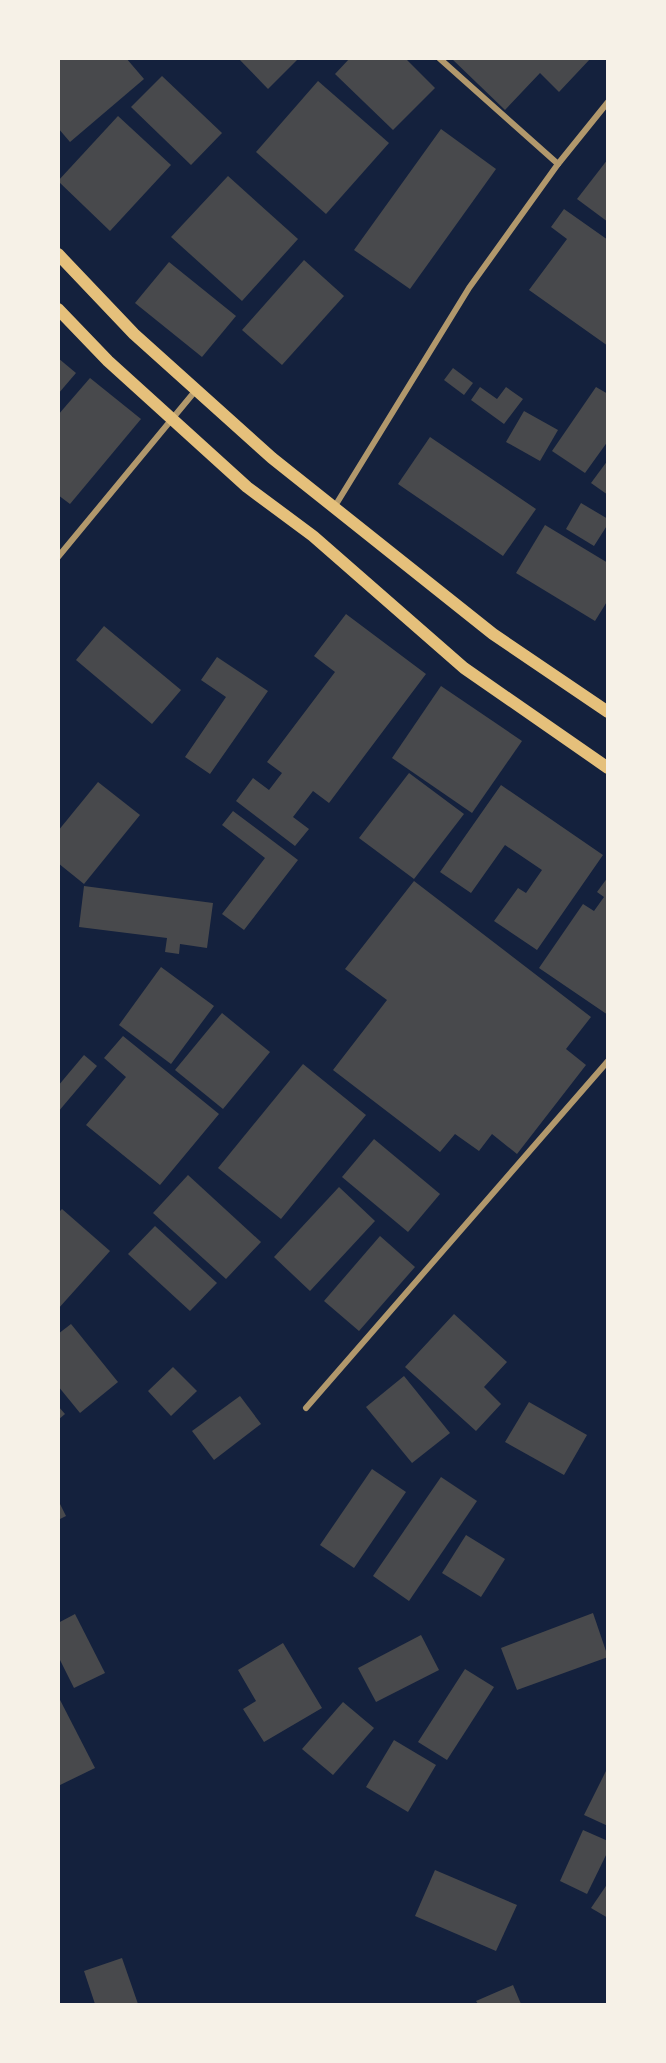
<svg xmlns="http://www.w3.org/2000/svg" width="666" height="2063" viewBox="0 0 666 2063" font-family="Inter,sans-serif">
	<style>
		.building { fill: #48494c }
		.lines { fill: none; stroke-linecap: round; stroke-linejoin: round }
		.minor { stroke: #b1986c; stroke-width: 6 }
		.secondary { stroke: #e5c07b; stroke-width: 12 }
	</style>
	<rect width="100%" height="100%" fill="#14213d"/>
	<!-- building -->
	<g class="building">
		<polygon points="58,58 126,58 144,79 70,142 58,128"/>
		<polygon points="238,58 299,58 268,89"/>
		<polygon points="350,58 405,58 435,88 393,130 335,74"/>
		<polygon points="451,58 591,58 559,92 540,73 505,110"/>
		<polygon points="162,76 222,133 191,165 131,107"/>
		<polygon points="318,81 389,143 326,214 256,152"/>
		<polygon points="118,116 171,165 110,231 58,181"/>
		<polygon points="441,129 496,169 410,289 354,250"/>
		<polygon points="608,159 608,222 577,199"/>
		<polygon points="228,176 298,239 242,301 171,237"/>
		<polygon points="564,209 608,240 608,346 529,290 567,239 551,227"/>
		<polygon points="304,260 344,296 282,365 242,330"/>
		<polygon points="169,262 236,316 202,357 135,303"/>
		<polygon points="58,358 76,373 58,394"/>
		<polygon points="453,368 473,383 464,395 444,380"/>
		<polygon points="90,378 141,419 70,504 58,495 58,415"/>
		<polygon points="480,387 497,399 506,387 523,399 504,424 471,400"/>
		<polygon points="596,387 608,394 608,441 585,473 552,451"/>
		<polygon points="524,411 558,430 540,461 506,442"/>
		<polygon points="430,437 536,509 503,556 398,484"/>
		<polygon points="608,460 608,495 591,483"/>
		<polygon points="581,503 608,519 608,524 594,546 566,529"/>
		<polygon points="545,525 608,563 608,600 595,621 516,573"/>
		<polygon points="346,614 426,674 329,803 313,791 293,817 309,829 295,846 236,801 253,778 269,790 282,773 267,762 335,672 314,656"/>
		<polygon points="104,626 181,690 152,724 76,660"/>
		<polygon points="217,657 268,691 210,774 185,757 226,697 201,680"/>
		<polygon points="441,686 522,741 472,813 392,758"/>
		<polygon points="409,773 464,814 414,879 359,838"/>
		<polygon points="98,782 140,815 84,884 58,863 58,831"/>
		<polygon points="501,785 603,855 537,950 494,921 518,888 526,893 542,870 505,845 471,893 440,872"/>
		<polygon points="233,811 298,860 244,930 222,914 265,858 222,825"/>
		<polygon points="608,877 608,1015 539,968 583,904 594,911 604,897 597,892"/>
		<polygon points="414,881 591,1017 566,1049 586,1065 517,1154 492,1134 479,1151 455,1134 440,1152 333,1070 387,1000 345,969"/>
		<polygon points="84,886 213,903 207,948 180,944 179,954 165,952 167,938 79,927"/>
		<polygon points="161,967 214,1006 171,1064 119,1025"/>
		<polygon points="222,1013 270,1052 223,1109 175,1070"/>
		<polygon points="123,1036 219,1114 160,1185 86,1125 126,1077 104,1058"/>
		<polygon points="84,1055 97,1066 58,1112 58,1086"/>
		<polygon points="303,1064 366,1115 281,1219 218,1168"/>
		<polygon points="374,1139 440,1194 408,1232 342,1177"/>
		<polygon points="188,1175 261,1242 226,1279 153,1213"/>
		<polygon points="339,1187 375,1221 310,1291 274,1257"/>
		<polygon points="62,1209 110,1251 58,1309 58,1213"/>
		<polygon points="155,1226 217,1283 190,1311 128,1254"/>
		<polygon points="380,1236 415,1267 359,1331 324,1301"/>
		<polygon points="454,1314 507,1362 484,1387 501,1404 476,1431 405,1367"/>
		<polygon points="71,1324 118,1382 80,1413 58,1386 58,1334"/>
		<polygon points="173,1367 197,1391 171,1416 148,1391"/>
		<polygon points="404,1376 450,1433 412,1463 366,1407"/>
		<polygon points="240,1396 261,1424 214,1460 192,1431"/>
		<polygon points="529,1402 587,1435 564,1475 505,1442"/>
		<polygon points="58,1406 65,1414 58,1420"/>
		<polygon points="372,1469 406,1492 354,1568 320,1545"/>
		<polygon points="441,1477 477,1501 409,1601 373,1576"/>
		<polygon points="58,1500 66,1516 58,1520"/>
		<polygon points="466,1535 505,1559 481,1597 442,1573"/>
		<polygon points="593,1613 608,1657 517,1690 501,1648"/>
		<polygon points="75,1614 105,1673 74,1688 58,1656 58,1623"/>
		<polygon points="421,1635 439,1670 376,1702 358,1668"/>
		<polygon points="283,1643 322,1708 264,1742 243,1709 256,1701 238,1670"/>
		<polygon points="465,1669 494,1687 447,1760 418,1742"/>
		<polygon points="58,1696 95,1768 58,1786"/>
		<polygon points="343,1702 374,1728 333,1775 302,1749"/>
		<polygon points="394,1740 436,1765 408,1812 366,1787"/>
		<polygon points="608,1767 608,1826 584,1815"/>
		<polygon points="583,1830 608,1841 608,1851 587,1894 560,1881"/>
		<polygon points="435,1870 517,1905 496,1951 415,1916"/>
		<polygon points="608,1883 608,1918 591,1908"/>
		<polygon points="122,1958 138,2004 95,2004 84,1971"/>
		<polygon points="513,1985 521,2004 478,2004 476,2001"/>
	</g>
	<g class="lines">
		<!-- minor -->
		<g class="minor">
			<polyline points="439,58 558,164"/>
			<polyline points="335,506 469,288 558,164 608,102"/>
			<polyline points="58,557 196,390"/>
			<polyline points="306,1408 608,1061"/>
		</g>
		<!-- secondary -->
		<g class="secondary">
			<polyline points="58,254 134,334 272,458 493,634 608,712"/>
			<polyline points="58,309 108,361 247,487 313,536 464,668 608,768"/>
		</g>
	</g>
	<!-- border -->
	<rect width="666" height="2063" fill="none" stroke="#f6f1e7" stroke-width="120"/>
</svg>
